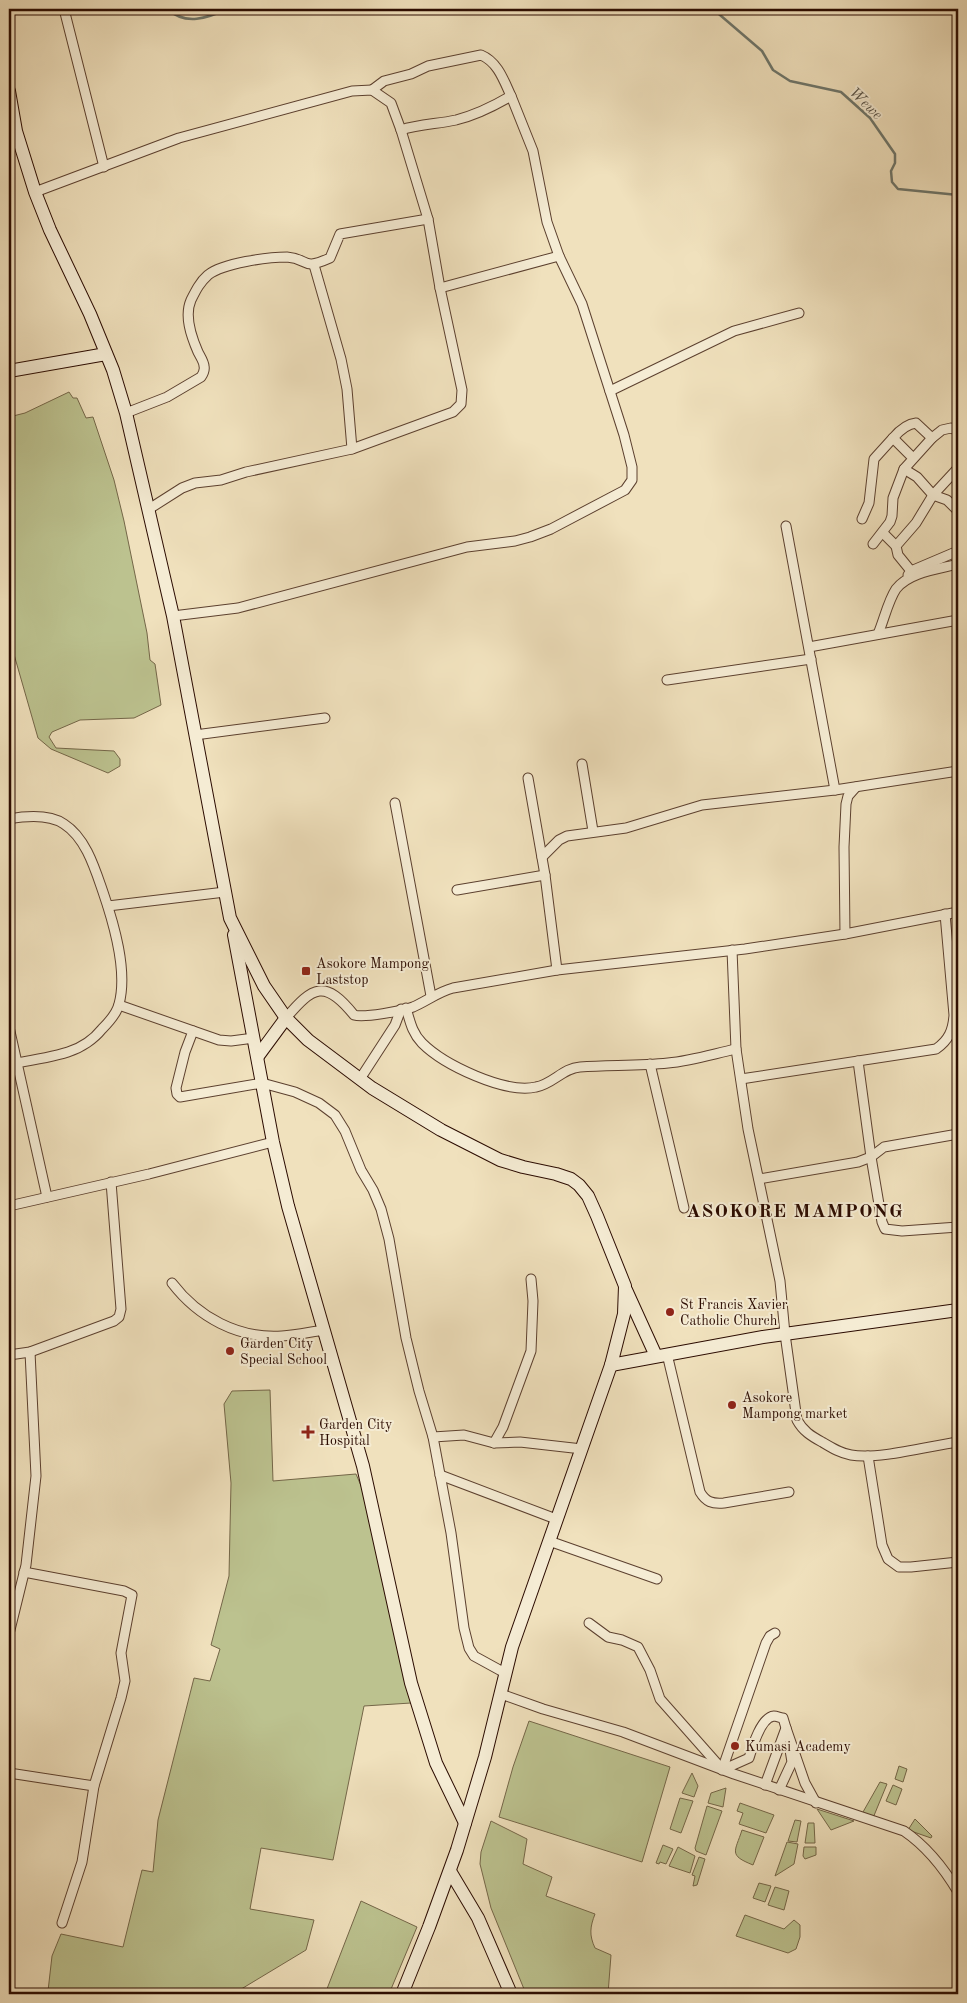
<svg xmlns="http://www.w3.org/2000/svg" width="967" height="2003" viewBox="0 0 967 2003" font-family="'Old Standard TT',serif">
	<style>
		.green { fill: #bcc28f; stroke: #746648 }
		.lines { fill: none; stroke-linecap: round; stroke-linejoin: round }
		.stream { stroke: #6e766b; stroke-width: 2.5 }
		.street-casing { stroke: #5c402f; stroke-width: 11 }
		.secondary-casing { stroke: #2b0b00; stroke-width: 14 }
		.street { stroke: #f5ecd4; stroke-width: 9 }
		.secondary { stroke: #f5ecd4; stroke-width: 12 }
		.poi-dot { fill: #8f2418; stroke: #f5ecd4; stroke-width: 2 }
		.labels { text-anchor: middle; stroke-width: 4; stroke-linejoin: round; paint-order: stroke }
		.poi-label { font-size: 14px; fill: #2b0b00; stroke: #f5ecd4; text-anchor: start }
		.water-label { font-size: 15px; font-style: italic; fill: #575247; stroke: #f5ecd4 }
		.district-label { font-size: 19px; font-weight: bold; letter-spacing: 1px; fill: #2b0b00; stroke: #f5ecd4 }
	</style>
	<rect width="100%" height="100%" fill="#f0e1bd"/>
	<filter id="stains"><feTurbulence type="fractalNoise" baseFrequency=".004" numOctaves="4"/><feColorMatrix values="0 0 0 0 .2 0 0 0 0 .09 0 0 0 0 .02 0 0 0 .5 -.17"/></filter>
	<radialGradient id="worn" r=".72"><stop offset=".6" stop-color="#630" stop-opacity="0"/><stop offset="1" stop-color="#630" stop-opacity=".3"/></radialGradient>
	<!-- green -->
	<g class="green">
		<polygon points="69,392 73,398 77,398 86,418 93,417 114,480 124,521 147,633 150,660 155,664 161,705 134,718 80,720 52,732 49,737 56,748 114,751 120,759 120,766 108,773 51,749 38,738 9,637 9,417 25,413"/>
		<polygon points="270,1390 273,1481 356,1474 367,1500 411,1703 364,1706 333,1860 261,1848 250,1909 314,1920 306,1950 233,1994 45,1994 48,1991 52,1956 61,1934 123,1947 142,1870 153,1872 158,1820 194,1678 210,1681 220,1649 211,1645 229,1576 231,1483 224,1404 232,1391"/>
		<polygon points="529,1721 670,1767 642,1862 499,1817 513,1767"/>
		<polygon points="899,1766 907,1769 903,1782 895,1779"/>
		<polygon points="692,1773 698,1786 694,1797 682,1793"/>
		<polygon points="880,1782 887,1784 873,1818 865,1815 863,1812"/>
		<polygon points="893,1785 902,1789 896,1805 886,1801"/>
		<polygon points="726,1788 723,1807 708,1803 711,1793"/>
		<polygon points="680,1798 693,1801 681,1833 670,1829"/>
		<polygon points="740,1803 774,1815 766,1833 739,1824 743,1813 737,1811"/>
		<polygon points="707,1806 722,1811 706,1855 696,1851 695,1848"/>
		<polygon points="817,1809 854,1821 831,1830"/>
		<polygon points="915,1819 932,1836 931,1838 908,1830"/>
		<polygon points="795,1820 801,1821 797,1842 788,1841"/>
		<path d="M491,1821L527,1839L523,1864L552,1877L546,1896L595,1914C590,1927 589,1935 595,1948L611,1955L608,1994H526L491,1908L480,1864L481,1852Z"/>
		<polygon points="808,1823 814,1823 815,1843 805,1843"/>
		<path d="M742,1830L764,1837L753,1865C728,1855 735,1852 742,1830Z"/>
		<polygon points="787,1842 798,1844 794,1864 775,1876"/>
		<polygon points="663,1845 673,1849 666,1864 660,1862 659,1864 656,1863"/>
		<polygon points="678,1847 695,1856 690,1873 669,1866"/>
		<polygon points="804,1847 816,1847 816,1855 805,1859 803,1856"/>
		<polygon points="699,1857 705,1859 697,1885 693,1886 695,1876 692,1875"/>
		<polygon points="759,1883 771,1886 765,1902 753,1898"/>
		<polygon points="775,1887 789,1891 784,1910 768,1905"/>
		<polygon points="361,1901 417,1927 389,1994 325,1994"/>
		<polygon points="745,1915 784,1929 794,1920 800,1925 800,1937 796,1949 788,1953 736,1936"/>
	</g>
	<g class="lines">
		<!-- stream -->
		<g class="stream">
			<path d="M168,9C185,26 208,18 227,9"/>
			<polyline points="713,9 762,51 773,70 790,81 841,92 870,118 895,154 895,163 891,171 892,182 898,189 958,195"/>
		</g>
		<defs>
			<g id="street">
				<polyline points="64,9 104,167"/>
				<path d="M372,90L384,81L411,74L428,66L481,55C498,62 504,81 511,96"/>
				<polyline points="35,192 179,138 352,91 372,90 391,103 401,130 428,219 440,288 462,390 461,404 453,412 352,449 246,472 221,480 195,483 182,488 149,509"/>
				<polyline points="314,265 341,359 347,389 352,449"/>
				<polyline points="440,288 559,256"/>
				<polyline points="610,391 734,331 799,313"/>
				<path d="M126,413L167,397L201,377C203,374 205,370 204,366C204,362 200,356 198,352C191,336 184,316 191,300C196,290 200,282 208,275C223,263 268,257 287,257C310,259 301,271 330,258L340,234L428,219"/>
				<path d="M913,458L893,438C899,431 906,424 916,423L932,438"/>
				<polyline points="904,469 917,477 933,495 947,500 958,511"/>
				<polyline points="862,519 869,503 874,459 893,438"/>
				<polyline points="786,526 835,790"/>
				<polyline points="883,533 896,546"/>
				<polyline points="873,544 890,522 892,516 893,498 904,469 932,438 942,430 951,428 958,431"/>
				<polyline points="911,571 898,555 896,546 916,523 933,495 958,468"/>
				<polyline points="908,575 911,571 958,551"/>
				<path d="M173,616L238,608L467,547L515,541L530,537L551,529L625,490L632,480V467L624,435L582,304L559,256L547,222L533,151L511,96C494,106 476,115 456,120C438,124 419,124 401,130"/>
				<path d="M878,634C884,620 888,601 896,589C909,572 939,569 958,564"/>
				<polyline points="809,647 958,620"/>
				<polyline points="667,680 811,659"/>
				<polyline points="195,735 325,718"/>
				<polyline points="582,764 593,831"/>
				<polyline points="528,778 545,875 557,970"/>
				<polyline points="395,803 431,996"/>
				<path d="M9,819C26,816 49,814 64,824C86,838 95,869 103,892C114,924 128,971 119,1004C117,1013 109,1022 102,1029C94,1039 81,1048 68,1052C49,1058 28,1061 9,1064"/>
				<polyline points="542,857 559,840 567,836 626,828 702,805 835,790 958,771"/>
				<polyline points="457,890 545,875"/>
				<polyline points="108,906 225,892"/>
				<polyline points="845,934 844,847 846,804 848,796 856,787"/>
				<path d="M732,950L736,1049L748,1129L780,1281L785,1334L797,1420C803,1431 811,1436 822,1442C832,1448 840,1453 851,1455C878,1460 929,1446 958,1442"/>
				<polyline points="119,1005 219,1040 231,1041 254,1038"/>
				<path d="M406,1008C410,1021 412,1033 422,1043C444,1065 505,1094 536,1087C553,1084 563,1068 580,1067C610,1065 639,1066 668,1063C691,1061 713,1054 736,1049"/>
				<path d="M286,1018C313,986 325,979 354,1015C364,1018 402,1011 413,1007C427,1001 438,992 453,988L557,970L745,949L845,934L958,912"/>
				<polyline points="9,1027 47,1197"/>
				<polyline points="193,1031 185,1052 176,1088 177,1094 180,1097 262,1083 295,1092 319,1103 335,1115 345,1131 361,1170 373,1190 381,1209 389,1239 406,1338 419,1391 433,1437 451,1533 464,1628 469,1648 474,1656 505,1673"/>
				<polyline points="858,1061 871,1157 882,1222 885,1229 902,1231 958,1227"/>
				<polyline points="650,1064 684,1208"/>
				<polyline points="360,1079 395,1025 401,1009"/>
				<path d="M741,1079L936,1049C949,1040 953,1030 954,1015L945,914"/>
				<polyline points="759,1179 858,1162 871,1157 884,1147 958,1134"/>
				<polyline points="9,1206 149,1174 273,1142"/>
				<path d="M172,1283C198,1317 238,1339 282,1336C296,1335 310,1332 324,1330"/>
				<path d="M667,1354L700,1492C706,1502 712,1504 724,1503L789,1492"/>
				<polyline points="9,1355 30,1352 114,1321 119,1317 121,1309 111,1182"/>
				<polyline points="433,1437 464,1435 494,1443 520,1442 582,1449"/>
				<polyline points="494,1443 503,1427 531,1351 533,1301 531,1279"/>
				<polyline points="868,1456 882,1545 888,1559 899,1567 911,1567 958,1562"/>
				<polyline points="440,1475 556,1519"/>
				<polyline points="549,1541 657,1579"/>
				<polyline points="24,1572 124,1591 132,1595 121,1653 125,1681 121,1698 94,1786 82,1862 62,1923"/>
				<polyline points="589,1623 608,1637 622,1640 638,1647 650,1670 660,1699 721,1768"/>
				<polyline points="9,1634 26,1565 36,1476 30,1352"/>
				<path d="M501,1694L543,1709L623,1732L734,1774L904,1831C926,1846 945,1870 958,1892"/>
				<polyline points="786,1728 805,1783 816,1803"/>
				<polyline points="9,1773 94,1786"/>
				<path d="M765,1785L786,1728L783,1718C780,1718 777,1716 774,1716C761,1717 752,1748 749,1758L722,1770L766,1643L770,1636L775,1633"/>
				<polyline points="779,1790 792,1762 790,1750"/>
			</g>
			<g id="secondary">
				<polyline points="9,91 16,131 35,192 50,230 90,314 113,370 126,413 173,616 230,918 264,986 286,1018 308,1040 372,1088 441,1130 500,1160 523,1167 556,1174 571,1179 579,1185 588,1196 597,1216 625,1286 624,1314 611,1365 512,1647 485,1757 457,1850 429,1927 402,1994"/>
				<polyline points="9,371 106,354"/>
				<polyline points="234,935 273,1142 288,1206 363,1466 411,1683 436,1763 465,1823"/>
				<polyline points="258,1056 286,1018"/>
				<polyline points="626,1290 656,1356"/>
				<polyline points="611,1365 763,1337 958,1310"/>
				<polyline points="450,1871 478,1918 511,1994"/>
			</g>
		</defs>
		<!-- street casing -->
		<use href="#street" class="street-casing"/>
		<!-- secondary casing -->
		<use href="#secondary" class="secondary-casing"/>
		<!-- street -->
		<use href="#street" class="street"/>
		<!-- secondary -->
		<use href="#secondary" class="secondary"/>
	</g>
	<!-- markers -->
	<g class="poi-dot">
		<rect x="301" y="966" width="10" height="10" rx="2.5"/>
		<circle cx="670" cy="1312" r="5"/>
		<circle cx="230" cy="1351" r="5"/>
		<circle cx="732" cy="1405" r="5"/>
		<path d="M305.5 1424.5h5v5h5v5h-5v5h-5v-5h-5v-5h5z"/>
		<circle cx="735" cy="1746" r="5"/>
	</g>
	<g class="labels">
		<!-- poi labels -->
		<g class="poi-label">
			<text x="316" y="968">Asokore Mampong<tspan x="316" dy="16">Laststop</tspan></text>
			<text x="680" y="1309">St Francis Xavier<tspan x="680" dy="16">Catholic Church</tspan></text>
			<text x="240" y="1348">Garden City<tspan x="240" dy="16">Special School</tspan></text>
			<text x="742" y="1402">Asokore<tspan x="742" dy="16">Mampong market</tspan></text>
			<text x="319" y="1429">Garden City<tspan x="319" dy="16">Hospital</tspan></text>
			<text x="745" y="1751">Kumasi Academy</text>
		</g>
		<!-- water labels -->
		<g class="water-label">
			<text transform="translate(866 103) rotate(44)" y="5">Wewe</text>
		</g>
		<!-- district labels -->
		<g class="district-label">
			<text x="795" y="1217">ASOKORE MAMPONG</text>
		</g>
	</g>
	<!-- margin -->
	<rect width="967" height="2003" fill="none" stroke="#f0e1bd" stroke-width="30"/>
	<rect x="10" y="10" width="947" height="1983" fill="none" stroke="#2b0b00" stroke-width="2.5"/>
	<rect x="15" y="15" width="937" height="1973" fill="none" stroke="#2b0b00"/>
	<rect width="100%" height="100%" filter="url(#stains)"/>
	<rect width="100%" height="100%" fill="url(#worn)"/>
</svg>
